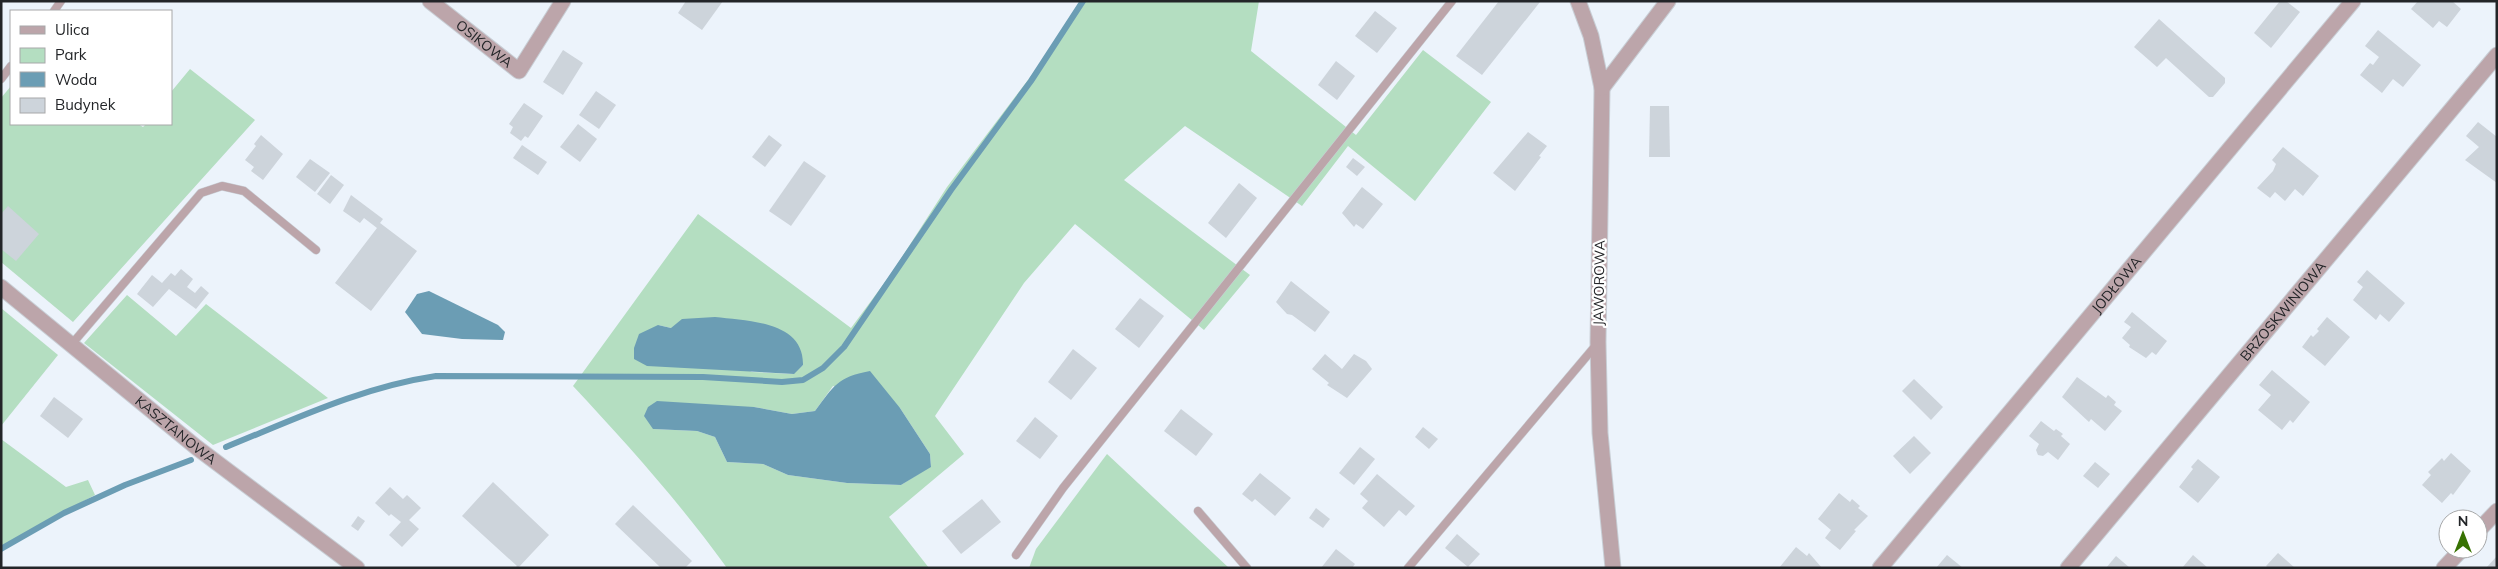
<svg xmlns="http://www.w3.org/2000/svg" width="2498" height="569" viewBox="0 0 2498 569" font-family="Mulish,sans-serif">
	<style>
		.green { fill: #b4dec1; fill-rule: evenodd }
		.water { fill: #6b9db4 }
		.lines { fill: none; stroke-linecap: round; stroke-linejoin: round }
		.stream { stroke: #6b9db4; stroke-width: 6 }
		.building { fill: #cdd4db }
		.lane-casing { stroke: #c8ced5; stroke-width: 9 }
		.street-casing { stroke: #c8ced5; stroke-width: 17 }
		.lane { stroke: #bca5aa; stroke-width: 8 }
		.street { stroke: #bca5aa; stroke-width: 15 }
		.labels { text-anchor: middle; stroke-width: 4.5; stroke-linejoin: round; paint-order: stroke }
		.street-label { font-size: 14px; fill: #232528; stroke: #fff }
	</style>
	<rect width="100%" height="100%" fill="#ecf3fb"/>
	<!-- green -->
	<g class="green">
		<path d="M1080,1H1259L1251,51L1356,135L1423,50L1491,102L1415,201L1348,146L1302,206L1185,126L1124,180L1250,275L1204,330L1075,224L1024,283L935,416L964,454L889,517L929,568H727C680,503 628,445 573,386L698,214L851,328L891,274L947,187L1037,68ZM658,325L671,328L803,365L793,374L752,372ZM833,386L900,408L930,454L931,466L901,485L847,483L788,475L763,464L727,462L715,437L697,431L653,429L754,407L792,414L815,411Z"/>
		<polygon points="190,69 255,120 73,322 1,262 1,98 11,86 11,124 138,124 143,127 146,124 171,124 171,92"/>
		<polygon points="127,295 176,336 206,304 328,398 213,445 84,343"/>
		<polygon points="1,308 58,355 1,426"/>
		<polygon points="1,439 66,487 88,480 95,495 1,546"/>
		<polygon points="1107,454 1229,568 1029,568 1036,549"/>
	</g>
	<!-- water -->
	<g class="water">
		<polygon points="429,291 498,325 505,332 503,340 462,339 422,334 405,312 417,294"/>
		<path d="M715,317C748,321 804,321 803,365L794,374L647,366L634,359V348L639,334L658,325L671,328L682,319Z"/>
		<path d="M870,371L900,408L930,454L931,467L901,485L847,483L788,475L763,464L727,462L715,437L697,431L653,429L644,416L648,407L657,401L754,407L792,414L815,411C834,386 837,377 870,371Z"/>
	</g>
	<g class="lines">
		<!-- stream -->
		<g class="stream">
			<path d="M226,447C295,419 362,387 436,376L703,377L782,382L803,380L823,368L844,347L951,190L1031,81L1083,1"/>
			<polyline points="1,549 64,513 125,485 191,460"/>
		</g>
	</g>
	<!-- building -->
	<g class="building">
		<polygon points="686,1 723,1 702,30 678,13"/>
		<polygon points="1499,1 1540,2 1482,75 1456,56"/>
		<polygon points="2280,1 2286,1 2300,12 2271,48 2254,33"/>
		<polygon points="2418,1 2452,1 2461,9 2447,27 2439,21 2433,28 2411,9"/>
		<polygon points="1375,11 1397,28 1377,53 1355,36"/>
		<polygon points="2159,19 2225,78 2225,83 2213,97 2209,97 2166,58 2157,67 2134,47"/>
		<polygon points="2378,30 2421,65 2403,87 2393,79 2382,93 2360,75 2370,63 2373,65 2379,57 2365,46"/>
		<polygon points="563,50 583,63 563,95 543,82"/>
		<polygon points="1336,61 1355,76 1337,100 1318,85"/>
		<polygon points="596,91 616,105 599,129 579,115"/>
		<polygon points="524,103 543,116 528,138 525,136 521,141 510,133 513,127 509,124"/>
		<polygon points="1650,106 1669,106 1670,157 1649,157"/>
		<polygon points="2478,122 2497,137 2497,183 2465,160 2479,147 2466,136"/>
		<polygon points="578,124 597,139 580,162 560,147"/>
		<polygon points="1528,132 1547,146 1539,156 1541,157 1515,191 1493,173"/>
		<polygon points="261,135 283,154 263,180 251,171 254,167 245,160 256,146 254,144"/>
		<polygon points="769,135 782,145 765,167 752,157"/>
		<polygon points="522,145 547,162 538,175 513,158"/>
		<polygon points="2283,147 2319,176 2303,196 2295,189 2285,201 2275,192 2270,198 2257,188 2273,171 2276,164 2272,160"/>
		<polygon points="1353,158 1365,167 1357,176 1346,167"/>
		<polygon points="310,159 330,173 315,192 296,177"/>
		<polygon points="804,161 826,176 791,226 769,211"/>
		<polygon points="331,175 344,185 330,204 317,194"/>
		<polygon points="1239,183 1257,198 1226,238 1208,223"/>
		<polygon points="1362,187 1383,204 1363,229 1356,224 1354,227 1342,213"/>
		<polygon points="351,195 383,219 380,223 417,251 371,311 335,283 377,228 364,218 360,223 343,211"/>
		<polygon points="8,206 39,234 16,261 1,249 1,214"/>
		<polygon points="181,269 193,279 187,287 195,293 201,286 209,293 196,309 169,289 153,307 137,294 152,275 162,283 171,273 175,276"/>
		<polygon points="2367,270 2405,303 2389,322 2380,314 2376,320 2353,300 2363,287 2357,282"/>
		<polygon points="1291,281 1330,312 1315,332 1292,315 1287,314 1276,302"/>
		<polygon points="1140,298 1164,316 1139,348 1115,329"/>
		<polygon points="2132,312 2167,341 2156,355 2152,352 2146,358 2129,347 2130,345 2122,338 2131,327 2124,322"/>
		<polygon points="2327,317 2350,337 2325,366 2302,347 2311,335 2313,337 2319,331 2317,329"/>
		<polygon points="1073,349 1097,368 1071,400 1048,382"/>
		<polygon points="1325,354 1342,369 1354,354 1366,361 1372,369 1347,398 1327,385 1329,383 1312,369"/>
		<polygon points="2272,370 2310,402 2293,423 2290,420 2282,430 2258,410 2271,395 2259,385"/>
		<polygon points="2077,377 2106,398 2108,395 2116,402 2114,405 2122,411 2105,431 2091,419 2089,422 2062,397"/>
		<polygon points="1914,379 1943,407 1931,420 1902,391"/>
		<polygon points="54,397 83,419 68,438 40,416"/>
		<polygon points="1181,409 1213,434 1196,456 1164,431"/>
		<polygon points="1035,417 1058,436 1040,459 1016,441"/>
		<polygon points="2041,421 2054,431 2056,429 2063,434 2061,436 2070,444 2058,460 2048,452 2043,456 2038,455 2036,450 2039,444 2029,436"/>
		<polygon points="1423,427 1438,439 1429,449 1415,437"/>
		<polygon points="1914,436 1931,453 1910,474 1893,456"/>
		<polygon points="1360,447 1375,459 1354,485 1339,473"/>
		<polygon points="2451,453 2471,471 2453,495 2451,493 2442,503 2422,485 2431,475 2428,472 2442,458 2444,461"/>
		<polygon points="2198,459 2220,477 2198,503 2179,487 2193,469 2191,467"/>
		<polygon points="2095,462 2110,474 2098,488 2083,476"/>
		<polygon points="1260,473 1291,498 1275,516 1255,499 1252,502 1242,494"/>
		<polygon points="1377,474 1415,506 1406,516 1399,510 1384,527 1362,508 1368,501 1360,494"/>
		<polygon points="493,482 549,535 518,568 515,568 517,566 462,516"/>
		<polygon points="390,487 403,499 407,495 421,508 409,520 419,529 402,547 389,535 401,522 391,514 389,516 375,503"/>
		<polygon points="1839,493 1850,502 1852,499 1860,506 1858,508 1868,516 1854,530 1856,531 1840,550 1825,538 1831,530 1818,519"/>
		<polygon points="982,499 1001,522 961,554 942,531"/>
		<polygon points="633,505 692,561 685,568 661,568 615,524"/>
		<polygon points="1316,508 1330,519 1323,528 1309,518"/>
		<polygon points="358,516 365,521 358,531 351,526"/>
		<polygon points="1457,534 1480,554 1468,567 1445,548"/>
		<polygon points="1796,547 1807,556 1809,553 1822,568 1779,568"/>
		<polygon points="1336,549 1355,564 1352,568 1321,568"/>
		<polygon points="2278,553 2295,568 2268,568 2266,566"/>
		<polygon points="1947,555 1963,568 1936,568"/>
		<polygon points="2193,555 2208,568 2182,568"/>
		<polygon points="2116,556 2130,568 2106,568"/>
		<polygon points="2497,556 2497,568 2486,568"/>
	</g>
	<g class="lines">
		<defs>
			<g id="lane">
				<polyline points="54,11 61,1"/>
				<polyline points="1,79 11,66"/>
				<polyline points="71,345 201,193 222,186 244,191 316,250"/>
				<polyline points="1198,511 1247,568"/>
				<polyline points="1016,555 1063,488 1452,1"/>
				<polyline points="1408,568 1597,344"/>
			</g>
			<g id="street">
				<path id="s1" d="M430,1L519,71L563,1"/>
				<polyline points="1578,1 1591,36 1602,88 1598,342 1600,433 1613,568"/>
				<polyline points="1602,88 1668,1"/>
				<path id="s2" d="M1,287L196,447L357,568"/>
				<polyline points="2478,531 2497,511"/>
				<path id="s3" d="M1880,568L2353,1"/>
				<path id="s4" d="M2068,568L2497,55"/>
				<polyline points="2444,568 2462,549"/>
			</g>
		</defs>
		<!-- lane casing -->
		<use href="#lane" class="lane-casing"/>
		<!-- street casing -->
		<use href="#street" class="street-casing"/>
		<!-- lane -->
		<use href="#lane" class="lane"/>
		<!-- street -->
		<use href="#street" class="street"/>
	</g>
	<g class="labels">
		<!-- street labels -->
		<g class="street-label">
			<text dy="5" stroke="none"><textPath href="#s1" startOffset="69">OSIKOWA</textPath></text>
			<text transform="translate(1599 283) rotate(-89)" y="5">JAWOROWA</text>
			<text dy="5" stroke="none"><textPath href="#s3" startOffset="369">JODŁOWA</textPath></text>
			<text dy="5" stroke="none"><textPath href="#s4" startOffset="335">BRZOSKWINIOWA</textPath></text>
			<text dy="5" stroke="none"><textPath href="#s2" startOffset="226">KASZTANOWA</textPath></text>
		</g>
	</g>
	<!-- border -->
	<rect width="2498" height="569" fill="none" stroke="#232528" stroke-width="5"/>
	<!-- legend -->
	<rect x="10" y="10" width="162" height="115" fill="#ffffff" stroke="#a7a8a9"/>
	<rect x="20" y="26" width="25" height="8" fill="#bca5aa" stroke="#a7a8a9"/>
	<text x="55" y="35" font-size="15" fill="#232528">Ulica</text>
	<rect x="20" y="48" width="25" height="15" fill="#b4dec1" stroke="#a7a8a9"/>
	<text x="55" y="60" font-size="15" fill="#232528">Park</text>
	<rect x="20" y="72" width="25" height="15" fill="#6b9db4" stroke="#a7a8a9"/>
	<text x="55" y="85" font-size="15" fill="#232528">Woda</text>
	<rect x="20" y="98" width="25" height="15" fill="#cdd4db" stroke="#a7a8a9"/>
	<text x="55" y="110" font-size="15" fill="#232528">Budynek</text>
	<!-- north arrow -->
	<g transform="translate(2463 534)"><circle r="24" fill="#ffffff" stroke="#a7a8a9"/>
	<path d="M0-4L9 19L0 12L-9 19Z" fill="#377202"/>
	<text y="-8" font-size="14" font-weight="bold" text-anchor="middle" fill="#232528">N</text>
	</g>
</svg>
